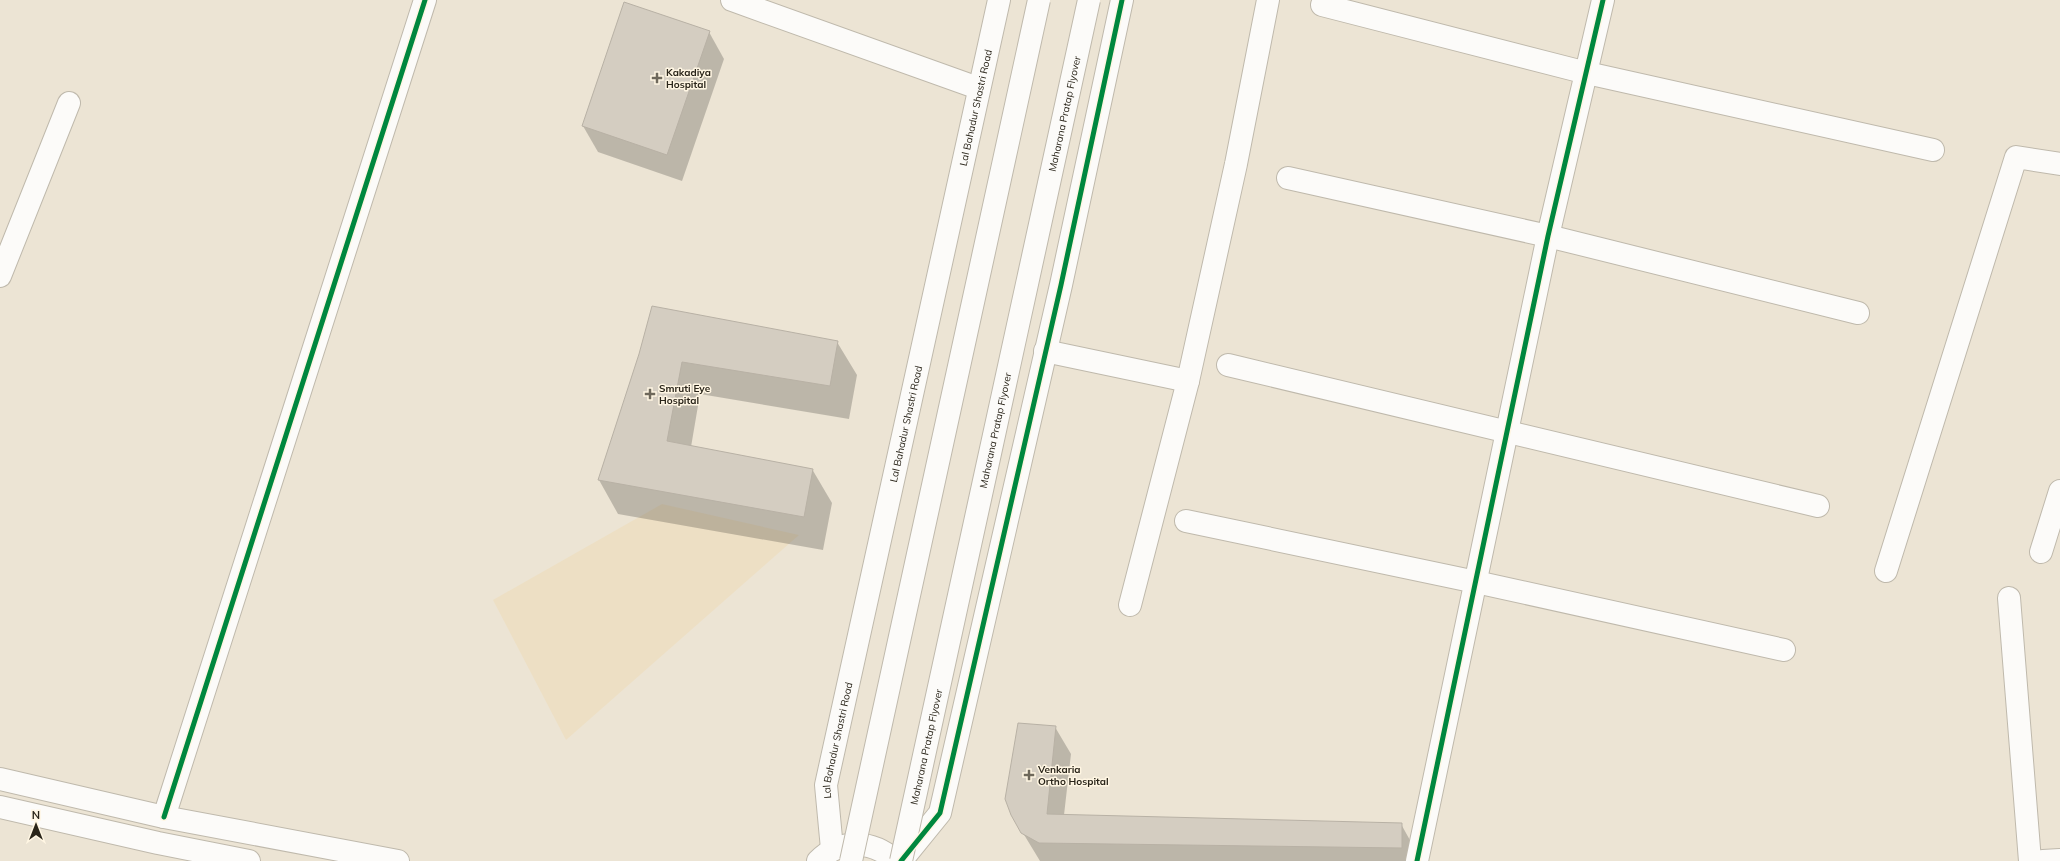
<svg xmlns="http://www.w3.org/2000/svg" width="2060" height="861" viewBox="0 0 2060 861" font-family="Mulish,sans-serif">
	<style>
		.built { fill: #eddfc4 }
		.shadow { fill: #0003 }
		.building { fill: #d4cdc1; stroke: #b8b1a5 }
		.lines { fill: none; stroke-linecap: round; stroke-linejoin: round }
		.minor-casing { stroke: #bfb9ac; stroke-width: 24 }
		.tertiary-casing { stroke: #bfb9ac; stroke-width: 24 }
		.secondary-casing { stroke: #bfb9ac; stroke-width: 24 }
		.minor { stroke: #fcfbf9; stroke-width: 22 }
		.tertiary { stroke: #fcfbf9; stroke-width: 22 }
		.secondary { stroke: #fcfbf9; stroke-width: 22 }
		.secondary-bridge-casing { stroke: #bfb9ac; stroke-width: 24; stroke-linecap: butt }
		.secondary-bridge { stroke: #fcfbf9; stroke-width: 22 }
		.cycleway-casing { stroke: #fff6e3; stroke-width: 8 }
		.cycleway { stroke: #00873e; stroke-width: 5 }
		.poi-dot { fill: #6e685b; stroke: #fff6e3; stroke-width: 1.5 }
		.labels { text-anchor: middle; stroke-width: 3; stroke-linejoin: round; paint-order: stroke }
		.poi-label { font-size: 10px; font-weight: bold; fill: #2a251a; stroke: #fff6e3; text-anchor: start }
		.street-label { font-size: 10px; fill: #2a251a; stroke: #fff6e3 }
	</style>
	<rect width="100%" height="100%" fill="#ece4d4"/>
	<!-- built -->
	<polygon class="built" points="662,504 799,535 566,740 493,600"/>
	<!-- shadow -->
	<g class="shadow">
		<polygon points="709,32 724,59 682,181 598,152 583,126"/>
		<polygon points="837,342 857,375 849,419 700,394 691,447 812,469 832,503 823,550 618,514 599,480 640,355"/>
		<polygon points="1055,727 1071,754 1064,815 1401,824 1416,851 1416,861 1040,861 1012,815"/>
	</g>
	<!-- building -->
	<g class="building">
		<polygon points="624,2 710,31 667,155 582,126"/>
		<polygon points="652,306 838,341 830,386 682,362 667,441 813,469 804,517 598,480 639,354"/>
		<polygon points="1018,723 1056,726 1047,814 1402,823 1402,848 1039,843 1021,833 1011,815 1005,799"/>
	</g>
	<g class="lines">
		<defs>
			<g id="minor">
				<polyline points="732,0 978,88"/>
				<polyline points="1322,5 1587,73 1933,150"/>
				<polyline points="1288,178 1548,236 1858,313"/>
				<polyline points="0,276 69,103"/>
				<polyline points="1045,351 1188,381"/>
				<polyline points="1228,365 1818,506"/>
				<polyline points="1186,521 1476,582 1784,650"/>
				<polyline points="2041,552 2060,491"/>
				<polyline points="1886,571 2016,157 2060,164"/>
				<polyline points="2009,598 2030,861"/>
				<polyline points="1130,605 1188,381 1236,164 1268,0"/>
				<polyline points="164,817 425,0"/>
				<polyline points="1417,861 1548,236 1603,0"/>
			</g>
			<g id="tertiary">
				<polyline points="0,779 164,817 398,861"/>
				<polyline points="0,807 158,843 249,861"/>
				<path id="s1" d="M832,849L826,785L999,0"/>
				<polyline points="901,861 940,813 1061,285 1122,0"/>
			</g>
			<g id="secondary">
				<path d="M818,861C841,838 872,840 896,861"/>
				<polyline points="2043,861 2060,860"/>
			</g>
		</defs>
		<!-- minor casing -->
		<use href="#minor" class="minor-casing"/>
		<!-- tertiary casing -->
		<use href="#tertiary" class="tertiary-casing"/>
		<!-- secondary casing -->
		<use href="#secondary" class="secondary-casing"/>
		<!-- minor -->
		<use href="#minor" class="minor"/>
		<!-- tertiary -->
		<use href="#tertiary" class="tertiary"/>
		<!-- secondary -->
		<use href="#secondary" class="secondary"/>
		<defs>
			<g id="secondary-bridge">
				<polyline points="851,861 1039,0"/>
				<path id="s2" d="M901,861L1089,0"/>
			</g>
		</defs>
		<!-- secondary-bridge casing -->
		<use href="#secondary-bridge" class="secondary-bridge-casing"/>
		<!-- secondary-bridge -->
		<use href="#secondary-bridge" class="secondary-bridge"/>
		<defs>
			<g id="cycleway">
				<polyline points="164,817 425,0"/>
				<polyline points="901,861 940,813 1061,285 1122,0"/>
				<polyline points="1417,861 1548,236 1603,0"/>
			</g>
		</defs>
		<!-- cycleway casing -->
		<use href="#cycleway" class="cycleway-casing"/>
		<!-- cycleway -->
		<use href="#cycleway" class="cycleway"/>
	</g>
	<!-- markers -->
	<g class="poi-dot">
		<path d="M655 72h4v4h4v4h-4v4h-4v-4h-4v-4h4z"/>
		<path d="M648 388h4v4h4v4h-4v4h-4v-4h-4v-4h4z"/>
		<path d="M1027 769h4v4h4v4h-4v4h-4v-4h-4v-4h4z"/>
	</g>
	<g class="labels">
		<!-- poi labels -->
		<g class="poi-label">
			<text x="666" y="76">Kakadiya<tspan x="666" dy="12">Hospital</tspan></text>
			<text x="659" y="392">Smruti Eye<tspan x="659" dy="12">Hospital</tspan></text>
			<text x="1038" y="773">Venkaria<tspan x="1038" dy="12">Ortho Hospital</tspan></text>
		</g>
		<!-- street labels -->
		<g class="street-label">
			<text dy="4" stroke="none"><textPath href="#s1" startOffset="758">Lal Bahadur Shastri Road</textPath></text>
			<text dy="4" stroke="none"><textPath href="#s2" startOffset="765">Maharana Pratap Flyover</textPath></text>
			<text dy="4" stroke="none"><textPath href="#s1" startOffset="434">Lal Bahadur Shastri Road</textPath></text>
			<text dy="4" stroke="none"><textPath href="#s2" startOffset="441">Maharana Pratap Flyover</textPath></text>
			<text dy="4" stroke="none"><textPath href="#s1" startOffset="110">Lal Bahadur Shastri Road</textPath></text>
			<text dy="4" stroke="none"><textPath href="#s2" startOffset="117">Maharana Pratap Flyover</textPath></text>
		</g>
	</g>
	<!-- north arrow -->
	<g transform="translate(36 825)" stroke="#fff6e3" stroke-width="3" paint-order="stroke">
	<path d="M0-3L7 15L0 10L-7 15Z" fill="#2a251a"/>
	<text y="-6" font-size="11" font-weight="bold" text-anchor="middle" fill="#2a251a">N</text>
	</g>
</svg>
